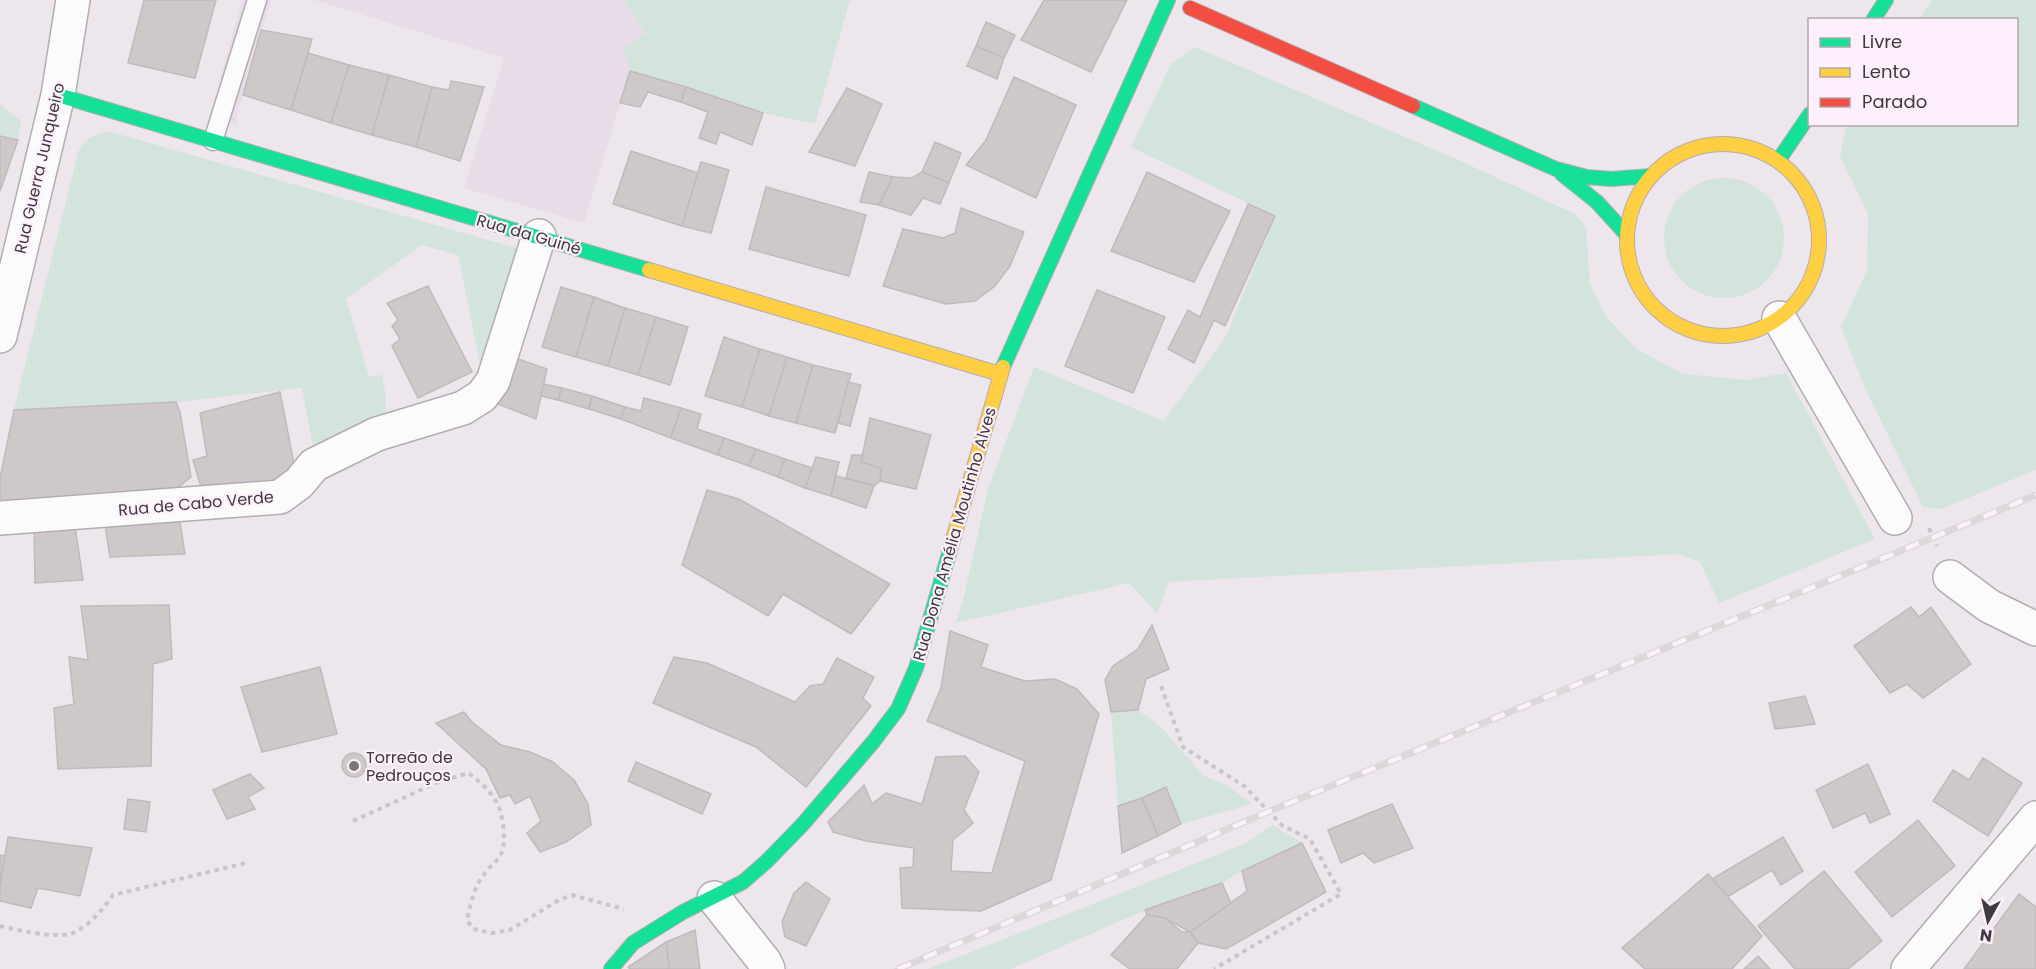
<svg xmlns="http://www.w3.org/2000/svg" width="2036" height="969" viewBox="0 0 2036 969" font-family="Poppins,sans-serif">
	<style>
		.built { fill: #e9dce9 }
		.green { fill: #d3e4dc }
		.building { fill: #cec8c9; stroke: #c0babc; stroke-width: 1.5 }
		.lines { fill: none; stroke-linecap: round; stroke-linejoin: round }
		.lane-casing { stroke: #b2adb1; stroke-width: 21 }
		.street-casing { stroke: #b2adb1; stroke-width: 36 }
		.fast-casing { stroke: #b2adb1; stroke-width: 16 }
		.slow-casing { stroke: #b2adb1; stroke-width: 16 }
		.jam-casing { stroke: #b2adb1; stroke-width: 16 }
		.path { stroke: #c9c6c9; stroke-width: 4; stroke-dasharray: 4.5 4.5; stroke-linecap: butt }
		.lane { stroke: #fcfbfc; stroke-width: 18 }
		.street { stroke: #fcfbfc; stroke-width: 33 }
		.fast { stroke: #16e098; stroke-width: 14 }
		.slow { stroke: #ffcf43; stroke-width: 14 }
		.jam { stroke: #f24e42; stroke-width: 14 }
		.rail-casing { stroke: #dbd8da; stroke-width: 7 }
		.rail { stroke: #fdf0fc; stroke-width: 4.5; stroke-dasharray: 14; stroke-linecap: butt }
		.poi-dot { fill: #7c767b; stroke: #fdf0fc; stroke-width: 2 }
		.labels { text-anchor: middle; stroke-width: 4.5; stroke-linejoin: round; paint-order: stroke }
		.street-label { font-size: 16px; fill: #3f3a3e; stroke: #fdf0fc }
		.poi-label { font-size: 16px; fill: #3f3a3e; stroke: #fdf0fc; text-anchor: start }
	</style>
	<rect width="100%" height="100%" fill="#ede6ec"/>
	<!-- built -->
	<g class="built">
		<polygon points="242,0 271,0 238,111 236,120 240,125 209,119"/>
		<polygon points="314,0 624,0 645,34 624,48 630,71 584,223 464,188 504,58"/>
	</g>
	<!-- green -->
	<g class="green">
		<polygon points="624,0 850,0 815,124 763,113 630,71 624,48 645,33"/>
		<polygon points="1932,0 2036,0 2036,470 1941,509 1923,507 1865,388 1841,327 1867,270 1868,214 1840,156 1846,129 1849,125 2016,124 2016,20 1919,19"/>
		<polygon points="1195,47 1454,158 1575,214 1586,227 1590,284 1606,316 1635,348 1683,374 1747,380 1786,373 1875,539 1719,603 1700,562 1679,554 1169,582 1157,613 1129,583 956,623 964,596 988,489 1034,367 1164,421 1226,336 1275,216 1131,147 1171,64"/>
		<polygon points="0,104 21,121 18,140 0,136"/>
		<path d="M111,132L520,249L481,370L458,255L422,245L346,299L369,377L382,375L386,397L385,419L315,456L302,388L176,402L14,410L79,150C87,137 96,133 111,132Z"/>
		<circle cx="1724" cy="238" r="60"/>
		<polygon points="1138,710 1160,726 1204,776 1225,784 1252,804 1181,824 1165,787 1142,798 1118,806 1111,712"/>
		<polygon points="1273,825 1302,843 1242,871 1222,883 1145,910 1011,969 928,969 1242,845"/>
	</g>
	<!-- building -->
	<g class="building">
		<polygon points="144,0 216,0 195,78 128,63"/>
		<polygon points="1044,0 1127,0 1091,72 1021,40"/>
		<polygon points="986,22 1015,35 1004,58 976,46"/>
		<polygon points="261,30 312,39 291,110 243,95"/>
		<polygon points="976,46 1004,58 997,79 967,66"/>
		<polygon points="308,53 349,65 331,123 291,110"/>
		<polygon points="349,65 389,75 372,135 331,123"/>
		<polygon points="630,71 686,87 681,102 648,92 640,107 620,103"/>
		<polygon points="389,75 432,87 416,147 372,135"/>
		<polygon points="1014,77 1076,105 1036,198 966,165 986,140"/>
		<polygon points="451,81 484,87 460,161 416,147 432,87 449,90"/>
		<polygon points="686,87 763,113 752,145 720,132 716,144 699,138 708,112 681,102"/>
		<polygon points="847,88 882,104 855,166 809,152"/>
		<polygon points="0,136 18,140 0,191"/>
		<polygon points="935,142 961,153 949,183 922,172"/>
		<polygon points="631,151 698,173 682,226 613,204"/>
		<polygon points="701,162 729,170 711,233 682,226"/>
		<polygon points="869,172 893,177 879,205 860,202"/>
		<polygon points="922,172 949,183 940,204 923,198 911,215 879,205 893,177 912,178"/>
		<polygon points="1147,172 1230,211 1194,282 1111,251"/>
		<polygon points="766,187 866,215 849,276 749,249"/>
		<polygon points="1248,204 1275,216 1225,326 1214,320 1194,363 1168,349 1188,310 1200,317"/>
		<polygon points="961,208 1024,232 1010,266 995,286 975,301 946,304 883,286 903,229 943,238 955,233"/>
		<polygon points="428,286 472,372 418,398 392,346 400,339 392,326 398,320 387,303"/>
		<polygon points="561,287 594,297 576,357 542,347"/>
		<polygon points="1097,290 1165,317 1133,393 1065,366"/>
		<polygon points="594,297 625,308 608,366 576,357"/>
		<polygon points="625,308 656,317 638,375 608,366"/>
		<polygon points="656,317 688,327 670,385 638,375"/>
		<polygon points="724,337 760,349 742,407 705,396"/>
		<polygon points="760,349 787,357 769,416 742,407"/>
		<polygon points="787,357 813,365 796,423 769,416"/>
		<polygon points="515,358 547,369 536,419 498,404"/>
		<polygon points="813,365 851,374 835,433 796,423"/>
		<polygon points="848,382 861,385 850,426 838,423"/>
		<polygon points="544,384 562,388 558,400 541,396"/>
		<polygon points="562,388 592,396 589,409 558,400"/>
		<polygon points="280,392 296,474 269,486 203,494 193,460 207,456 200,413"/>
		<polygon points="592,396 625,407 621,419 589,409"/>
		<polygon points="644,398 681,408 671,438 621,419 625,407 641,411"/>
		<polygon points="176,402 180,412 191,477 170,494 0,505 0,478 14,410"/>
		<polygon points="681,408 701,414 697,429 724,438 718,455 671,438"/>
		<polygon points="870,418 931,435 916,489 880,481 881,468 861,462"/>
		<polygon points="724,438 756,449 749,466 718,455"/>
		<polygon points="756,449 785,459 778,477 749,466"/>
		<polygon points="852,455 862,455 861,462 881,468 880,481 874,486 846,478"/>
		<polygon points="816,457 839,462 831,496 805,488"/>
		<polygon points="785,459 812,468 805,488 778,477"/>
		<polygon points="836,476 874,486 866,508 831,496"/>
		<polygon points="707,490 739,499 890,584 851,634 783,594 768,616 682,565"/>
		<polygon points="179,515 185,554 110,557 104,518"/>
		<polygon points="34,525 75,526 83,580 35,583"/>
		<polygon points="169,605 172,659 153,664 151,766 58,769 54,708 74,704 69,657 88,660 81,606"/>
		<polygon points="1911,607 1919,617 1931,607 1971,664 1923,698 1907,684 1890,693 1854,646"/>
		<polygon points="1152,625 1169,669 1146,679 1138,710 1111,712 1105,680 1113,666 1138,649"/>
		<polygon points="950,631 988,645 981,667 1025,681 1055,679 1077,689 1099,714 1051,880 981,911 902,908 900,868 913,867 914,848 866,841 833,832 828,822 864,785 872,804 886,793 922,804 936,757 965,756 979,772 964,810 973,823 953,840 951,871 992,873 1025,761 927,721 941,688"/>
		<polygon points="674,657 707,663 795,702 810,686 823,684 837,658 874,677 863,698 871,706 806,787 756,747 653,703"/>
		<polygon points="320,667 337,734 262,752 241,687"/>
		<polygon points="1805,696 1815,724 1775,729 1769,703"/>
		<polygon points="464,712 472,722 501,745 530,752 553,762 574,780 588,804 591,825 566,842 540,852 527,833 541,821 530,796 515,804 510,795 500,798 486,769 436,723"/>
		<circle cx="354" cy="765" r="12"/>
		<polygon points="1983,758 2022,783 1988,836 1933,801 1953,770 1969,780"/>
		<polygon points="636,762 711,794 702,814 628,781"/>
		<polygon points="1868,764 1890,814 1870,823 1865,813 1833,828 1816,790"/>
		<polygon points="250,774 264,788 248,797 255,809 227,819 213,790"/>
		<polygon points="1166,787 1181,824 1158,836 1142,798"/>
		<polygon points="1142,798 1158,836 1122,853 1118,806"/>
		<polygon points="128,799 150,802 146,832 124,829"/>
		<polygon points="1392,804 1413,848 1374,863 1363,853 1341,863 1328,830"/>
		<polygon points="1918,820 1955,866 1892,917 1855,872"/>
		<polygon points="8,837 92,848 80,896 38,888 31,908 0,901 0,886"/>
		<polygon points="1783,837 1803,871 1781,885 1772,870 1724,899 1712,879"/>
		<polygon points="1302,843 1326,892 1226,949 1198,943 1190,932 1247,891 1242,871"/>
		<polygon points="0,855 5,856 0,886"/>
		<polygon points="1824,871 1882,941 1848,969 1795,969 1758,926"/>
		<polygon points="1708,874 1762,936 1732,969 1645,969 1622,948"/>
		<polygon points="806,882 830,899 806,946 785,937 782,922 794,893"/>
		<polygon points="1222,883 1231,903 1190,932 1165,918 1147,915 1145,910"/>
		<polygon points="2019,894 2036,907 2036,969 1964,969"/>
		<polygon points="1147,915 1165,918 1182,932 1190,932 1198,943 1177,969 1130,969 1111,955"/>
		<polygon points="695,930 700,969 669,969 666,942"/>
		<polygon points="666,942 669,969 630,969 628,967"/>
		<polygon points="1758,956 1770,969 1744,969"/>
	</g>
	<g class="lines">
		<defs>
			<polyline id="lane" points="213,141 257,0"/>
			<g id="street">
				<polyline points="1779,318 1895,518"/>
				<polyline points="0,336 58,95 73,0"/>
				<polyline points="0,518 280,497 299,483 314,465 377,434 463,408 482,396 493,381 539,236"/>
				<polyline points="1950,577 1989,606 2036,629"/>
				<polyline points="714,898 764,961 768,969"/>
				<polyline points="1908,969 2036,818"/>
			</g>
			<g id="fast">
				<polyline points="1873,20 1886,0"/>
				<polyline points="58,95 649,270"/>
				<polyline points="1413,106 1556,169 1587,177 1611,179 1651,176"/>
				<polyline points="1778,161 1810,114"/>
				<polyline points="1562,174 1597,202 1627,235"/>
				<polyline points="1003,367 1168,0"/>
				<polyline points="611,969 633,943 683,912 743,882 766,862 803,824 873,742 898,709 916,668 950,550"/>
			</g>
			<g id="slow">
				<circle cx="1723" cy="240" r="96"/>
				<polyline points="649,270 1000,374"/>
				<polyline points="950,550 1003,367"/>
			</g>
			<polyline id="jam" points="1190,8 1413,106"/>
		</defs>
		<!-- lane casing -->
		<use href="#lane" class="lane-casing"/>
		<!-- street casing -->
		<use href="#street" class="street-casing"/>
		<!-- fast casing -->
		<use href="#fast" class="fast-casing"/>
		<!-- slow casing -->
		<use href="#slow" class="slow-casing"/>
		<!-- jam casing -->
		<use href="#jam" class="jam-casing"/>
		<!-- path -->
		<g class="path">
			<polyline points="1929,528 1937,546"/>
			<polyline points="1161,686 1183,747 1244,786 1283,826 1310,839 1341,894 1214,969"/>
			<path d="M353,821L436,783L468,773C479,780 491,792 497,803C503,814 507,844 501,854C498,861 490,866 486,872C474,886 471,902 467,920L473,929L492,933L510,930L559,900L572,895L624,909"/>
			<path d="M0,926C16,930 62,940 75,932C91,924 103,909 113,895L246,863"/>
		</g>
		<!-- lane -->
		<use href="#lane" class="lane"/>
		<!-- street -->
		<use href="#street" class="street"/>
		<!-- fast -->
		<use href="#fast" class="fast"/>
		<!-- slow -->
		<use href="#slow" class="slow"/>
		<!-- jam -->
		<use href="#jam" class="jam"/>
		<defs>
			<polyline id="rail" points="898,969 1270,811 2036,495"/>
		</defs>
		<!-- rail casing -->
		<use href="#rail" class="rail-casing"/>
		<!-- rail -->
		<use href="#rail" class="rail"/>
	</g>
	<!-- markers -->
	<circle class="poi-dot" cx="354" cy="766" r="6"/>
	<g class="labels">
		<!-- street labels -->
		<g class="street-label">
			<text transform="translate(39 168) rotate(-77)" y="6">Rua Guerra Junqueiro</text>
			<text transform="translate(529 234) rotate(16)" y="6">Rua da Guiné</text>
			<text transform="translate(196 503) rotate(-5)" y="6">Rua de Cabo Verde</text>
			<text transform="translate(954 534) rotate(-74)" y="6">Rua Dona Amélia Moutinho Alves</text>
		</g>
		<!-- poi labels -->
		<g class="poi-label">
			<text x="366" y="763">Torreão de<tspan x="366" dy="18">Pedrouços</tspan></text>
		</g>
	</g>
	<!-- legend -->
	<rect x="1808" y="18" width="210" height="108" fill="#fdf0fc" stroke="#b1a7b0" stroke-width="1.5"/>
	<rect x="1820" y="38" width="30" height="9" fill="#16e098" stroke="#b1a7b0" stroke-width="1.5"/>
	<text x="1862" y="48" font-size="18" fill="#3f3a3e">Livre</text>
	<rect x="1820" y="68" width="30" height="9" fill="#ffcf43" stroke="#b1a7b0" stroke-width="1.5"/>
	<text x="1862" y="78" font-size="18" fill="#3f3a3e">Lento</text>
	<rect x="1820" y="98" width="30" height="9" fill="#f24e42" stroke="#b1a7b0" stroke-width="1.5"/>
	<text x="1862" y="108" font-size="18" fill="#3f3a3e">Parado</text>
	<!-- north arrow -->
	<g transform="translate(1988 921) rotate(188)" stroke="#fdf0fc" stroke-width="4.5" paint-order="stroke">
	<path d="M0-4.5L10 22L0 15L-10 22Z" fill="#3f3a3e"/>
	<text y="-9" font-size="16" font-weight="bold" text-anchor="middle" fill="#3f3a3e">N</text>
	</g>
</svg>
